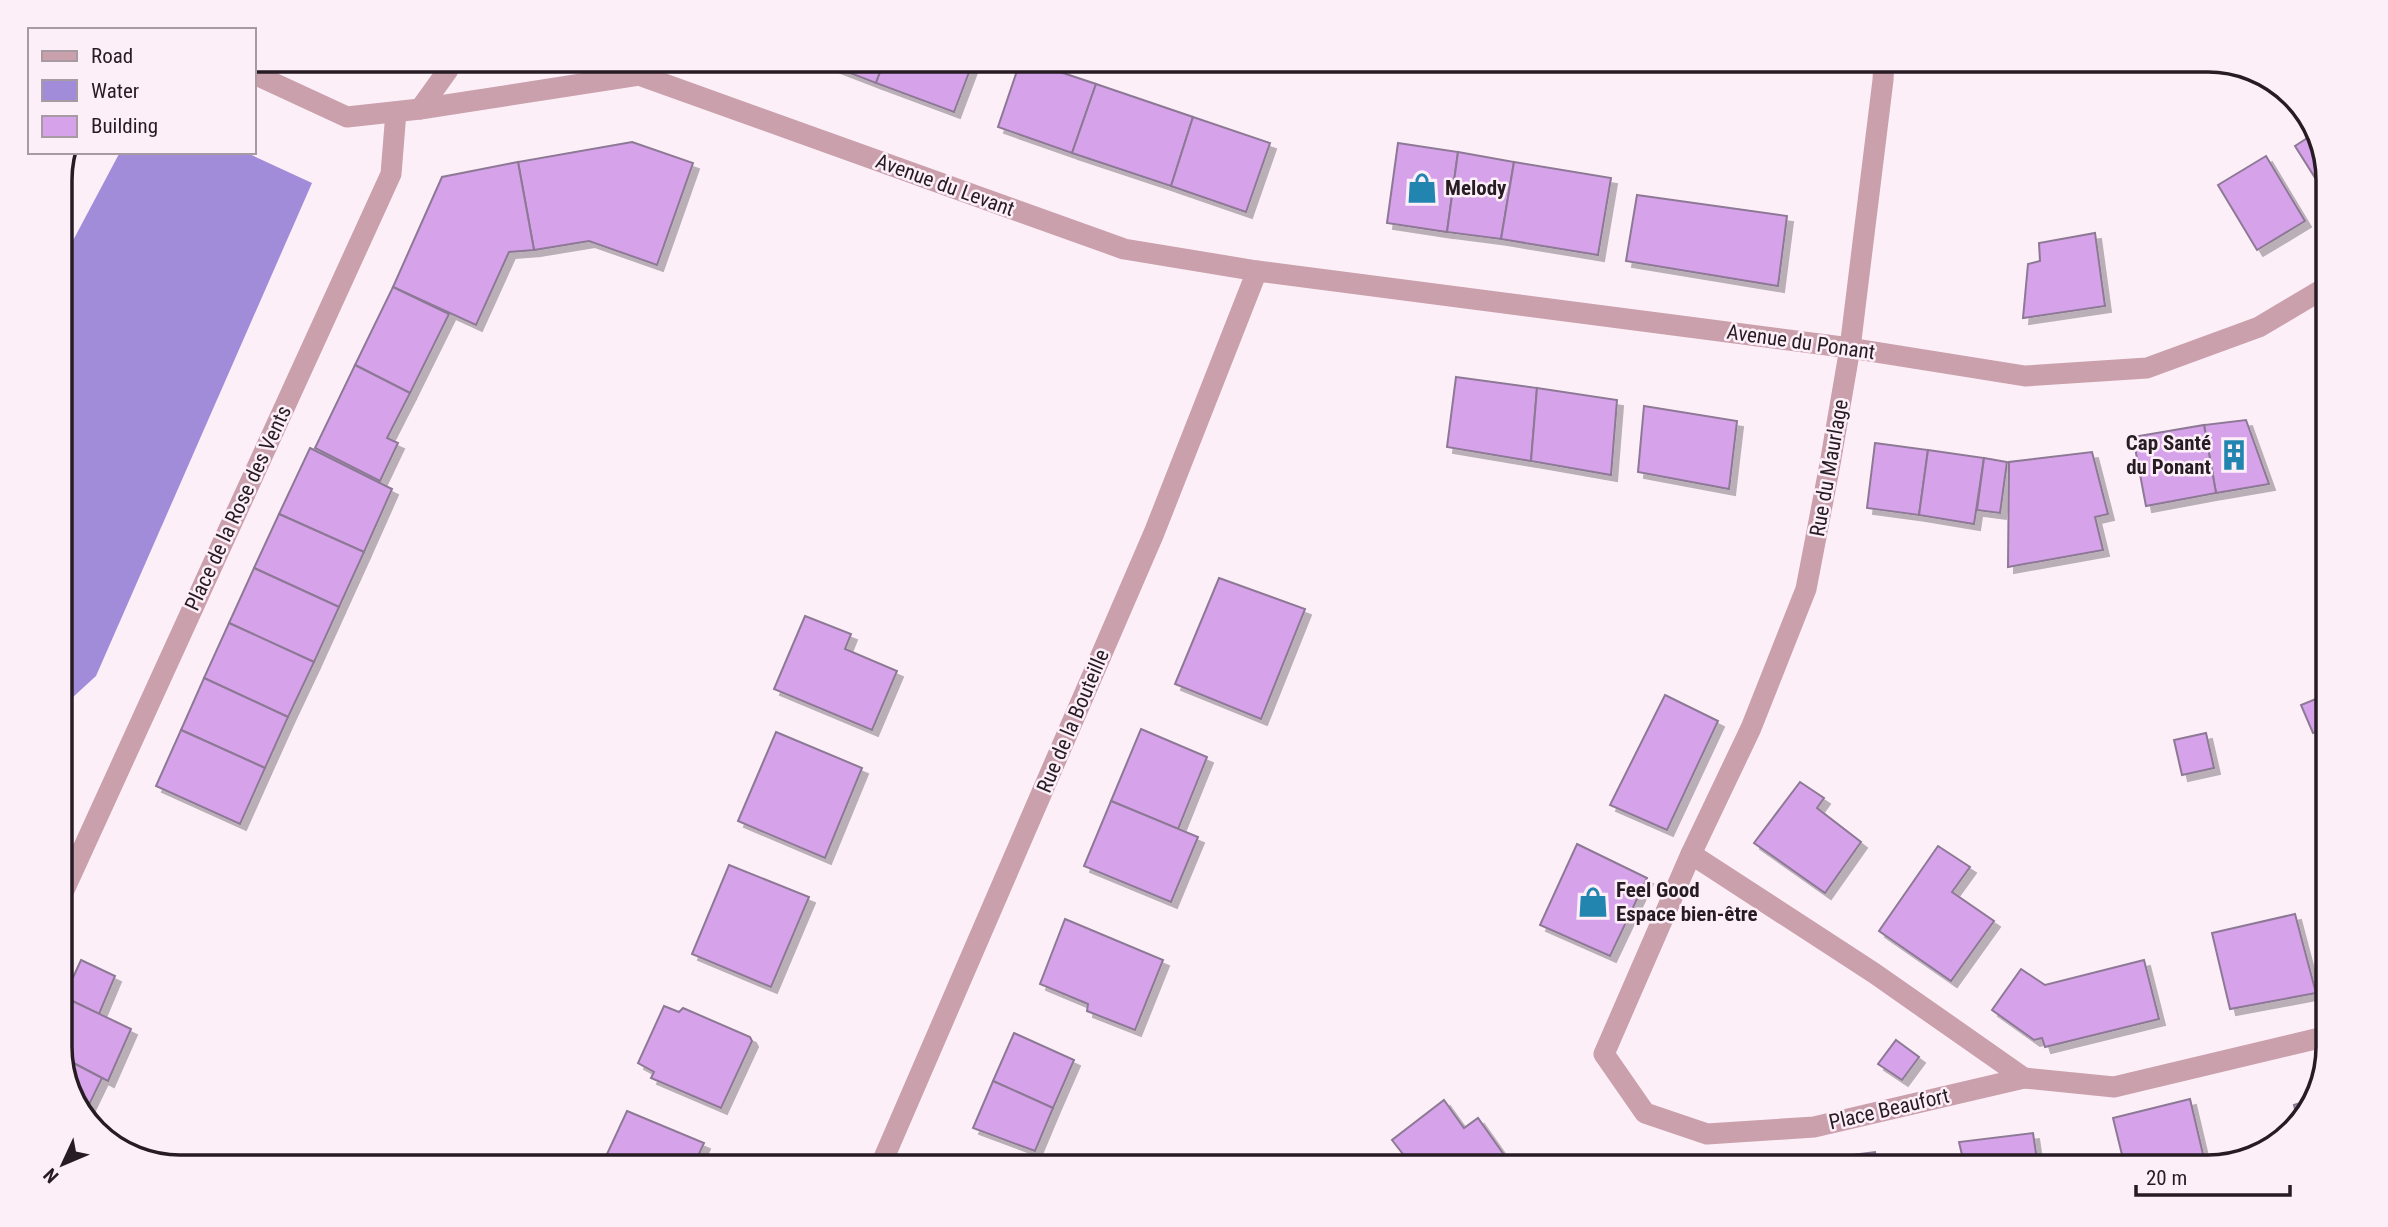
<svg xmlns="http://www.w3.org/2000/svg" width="2388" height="1227" viewBox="0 0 2388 1227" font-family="'Roboto Condensed',sans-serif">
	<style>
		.water { fill: #a18cda }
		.building { fill: #d6a3ea; stroke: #8d7995; stroke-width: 2; filter: url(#shadow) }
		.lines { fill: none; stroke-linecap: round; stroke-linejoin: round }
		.minor { stroke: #c9a0ac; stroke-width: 21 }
		.labels { text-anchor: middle; stroke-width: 5; stroke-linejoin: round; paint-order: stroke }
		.street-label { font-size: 21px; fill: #271b24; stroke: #fdeff8 }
		.poi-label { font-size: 21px; font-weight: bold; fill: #271b24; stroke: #fdeff8; text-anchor: start }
		.rim { fill: none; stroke: #271b24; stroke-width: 3.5 }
	</style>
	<defs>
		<filter id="shadow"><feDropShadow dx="6" dy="6" stdDeviation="0" flood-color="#0004"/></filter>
	</defs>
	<rect width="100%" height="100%" fill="#fdeff8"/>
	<!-- water -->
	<polygon class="water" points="120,152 245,152 312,183 96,676 60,709 60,265"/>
	<!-- building -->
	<g class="building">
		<polygon points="814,59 885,59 876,83"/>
		<polygon points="885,59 974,59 954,112 876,83"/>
		<polygon points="1021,59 1096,84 1072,153 998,127"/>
		<polygon points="1096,84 1193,117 1171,186 1072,153"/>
		<polygon points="1193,117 1270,143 1246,212 1171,186"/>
		<polygon points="2315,133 2328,173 2328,178 2319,184 2295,146"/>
		<polygon points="632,142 693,163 657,265 589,241 534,250 518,162"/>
		<polygon points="1398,143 1458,152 1447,232 1387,223"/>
		<polygon points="1458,152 1514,162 1501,239 1447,232"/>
		<polygon points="2266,156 2305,221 2257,250 2218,185"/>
		<polygon points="518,162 534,250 509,252 476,325 393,287 442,177"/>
		<polygon points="1514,162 1611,178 1598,255 1501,239"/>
		<polygon points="1637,195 1787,216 1778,286 1626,261"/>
		<polygon points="2095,233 2105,306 2023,318 2028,264 2040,261 2039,243"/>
		<polygon points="393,287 449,314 410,393 355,365"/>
		<polygon points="355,365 410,393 387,438 398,443 380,481 315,448"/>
		<polygon points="1456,377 1537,388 1531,461 1447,447"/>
		<polygon points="1537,388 1617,400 1611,475 1531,461"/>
		<polygon points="1644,406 1737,421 1729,489 1638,472"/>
		<polygon points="2246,420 2269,484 2216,493 2204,425"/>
		<polygon points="2204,425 2216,493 2146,506 2133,437"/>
		<polygon points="1875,443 1928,450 1919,515 1867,508"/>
		<polygon points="310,448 392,489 364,552 279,514"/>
		<polygon points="1928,450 1984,458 1974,524 1919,515"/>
		<polygon points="2092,452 2108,514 2095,517 2103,550 2008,567 2009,462"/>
		<polygon points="1984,458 2007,462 2000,513 1977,510"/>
		<polygon points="279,514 364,552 339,607 254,568"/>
		<polygon points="254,568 339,607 314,662 229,623"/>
		<polygon points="1219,578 1305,609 1261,719 1175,684"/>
		<polygon points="805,616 851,634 845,649 897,671 872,730 774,689"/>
		<polygon points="229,623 314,662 288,717 204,678"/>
		<polygon points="204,678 288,717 265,768 181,730"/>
		<polygon points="2328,694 2328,727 2313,733 2301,705"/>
		<polygon points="1665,695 1718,721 1667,830 1610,805"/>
		<polygon points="1141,729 1207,757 1178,829 1111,801"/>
		<polygon points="181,730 265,768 240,824 156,786"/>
		<polygon points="776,732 862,768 825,858 738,821"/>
		<polygon points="2206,733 2214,768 2182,775 2174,740"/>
		<polygon points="1800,782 1824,798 1817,808 1861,842 1825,893 1754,843"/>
		<polygon points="1111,801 1198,837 1171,902 1084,866"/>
		<polygon points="1577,844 1647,878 1610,956 1540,925"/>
		<polygon points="1938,846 1970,867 1952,892 1994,921 1951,981 1879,931"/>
		<polygon points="729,865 809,897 771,987 692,954"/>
		<polygon points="2295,914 2316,993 2230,1009 2212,933"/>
		<polygon points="1065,919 1163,960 1135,1030 1087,1011 1088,1004 1040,984"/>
		<polygon points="81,960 115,976 99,1014 64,997"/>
		<polygon points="2144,960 2159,1019 2045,1047 2042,1038 2034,1040 1992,1010 2021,969 2045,985"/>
		<polygon points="64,997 131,1029 108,1081 60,1056 60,1007"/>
		<polygon points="664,1006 679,1012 683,1008 750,1037 752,1041 721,1108 651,1078 654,1072 638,1063"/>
		<polygon points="1014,1033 1074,1060 1053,1108 993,1081"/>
		<polygon points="1896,1040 1919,1057 1902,1080 1878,1064"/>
		<polygon points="60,1056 102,1078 83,1117 80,1114"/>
		<polygon points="993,1081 1053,1108 1035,1151 973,1128"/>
		<polygon points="2317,1098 2316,1100 2298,1121 2294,1105"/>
		<polygon points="2190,1099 2206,1167 2125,1167 2113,1118"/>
		<polygon points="1444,1100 1464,1128 1478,1118 1507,1159 1496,1167 1413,1167 1392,1140"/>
		<polygon points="627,1111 704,1143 693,1167 601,1167"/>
		<polygon points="2033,1133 2038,1167 1935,1167 1934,1159 1962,1155 1959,1142"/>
		<polygon points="1875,1152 1877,1167 1781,1167 1780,1164"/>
	</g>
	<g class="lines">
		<!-- minor -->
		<g class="minor">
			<polyline points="606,59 639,75 1124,249 1257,271 1850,348 2025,376 2147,368 2259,327 2328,286"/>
			<polyline points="1884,59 1883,80 1850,348 1830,464 1806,589 1751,728 1691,854 1604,1054 1645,1113 1707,1134 1814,1127 2024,1078 2114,1087 2328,1036"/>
			<polyline points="254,74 347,117 420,109 448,70 447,59"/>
			<polyline points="420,109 639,75"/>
			<polyline points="1691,854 1874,973 2024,1078"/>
			<polyline points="60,899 391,174 396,112"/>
			<polyline points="880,1167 1154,533 1257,271"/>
		</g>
	</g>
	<!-- icons -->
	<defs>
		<symbol id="shop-bare" viewBox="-9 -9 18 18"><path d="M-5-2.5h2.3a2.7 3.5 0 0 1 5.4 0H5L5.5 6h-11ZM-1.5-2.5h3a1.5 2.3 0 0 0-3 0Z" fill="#2285b0" stroke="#fdeff8" stroke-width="2.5" paint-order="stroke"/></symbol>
		<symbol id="building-bare" viewBox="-9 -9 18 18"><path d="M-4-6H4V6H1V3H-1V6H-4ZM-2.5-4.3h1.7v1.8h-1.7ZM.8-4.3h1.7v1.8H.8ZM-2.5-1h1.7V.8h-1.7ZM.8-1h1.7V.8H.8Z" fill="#2285b0" stroke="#fdeff8" stroke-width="2.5" paint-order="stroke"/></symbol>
	</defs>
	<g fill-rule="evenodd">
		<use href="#shop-bare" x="1400" y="166" width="44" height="44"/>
		<use href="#building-bare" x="2212" y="433" width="44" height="44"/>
		<use href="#shop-bare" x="1571" y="880" width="44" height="44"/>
	</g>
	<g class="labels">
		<!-- street labels -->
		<g class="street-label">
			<text transform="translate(945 185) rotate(20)" y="7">Avenue du Levant</text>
			<text transform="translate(1801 342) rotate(8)" y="7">Avenue du Ponant</text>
			<text transform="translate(1829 468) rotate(-80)" y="7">Rue du Maurlage</text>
			<text transform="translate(238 508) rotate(-65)" y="7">Place de la Rose des Vents</text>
			<text transform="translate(1073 721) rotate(-67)" y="7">Rue de la Bouteille</text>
			<text transform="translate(1889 1109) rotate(-13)" y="7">Place Beaufort</text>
		</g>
		<!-- poi labels -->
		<g class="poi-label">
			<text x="1445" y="195">Melody</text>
			<text x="2211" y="450" text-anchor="end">Cap Santé<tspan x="2211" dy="24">du Ponant</tspan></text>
			<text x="1616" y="897">Feel Good<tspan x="1616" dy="24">Espace bien-être</tspan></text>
		</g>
	</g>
	<!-- crop -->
	<path d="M0 0H2388V1227H0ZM180 72H2208A108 108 0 0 1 2316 180V1047A108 108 0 0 1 2208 1155H180A108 108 0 0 1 72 1047V180A108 108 0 0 1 180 72Z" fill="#fdeff8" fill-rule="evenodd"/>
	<path class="rim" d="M180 72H2208A108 108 0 0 1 2316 180V1047A108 108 0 0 1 2208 1155H180A108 108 0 0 1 72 1047V180A108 108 0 0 1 180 72Z"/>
	<!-- legend -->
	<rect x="28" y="28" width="228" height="126" fill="#fdeff8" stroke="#a79aa3" stroke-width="2"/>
	<rect x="42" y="51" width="35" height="10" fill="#c9a0ac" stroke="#a79aa3" stroke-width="2"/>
	<text x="91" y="63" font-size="21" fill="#271b24">Road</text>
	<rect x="42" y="80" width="35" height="21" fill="#a18cda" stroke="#a79aa3" stroke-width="2"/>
	<text x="91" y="98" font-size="21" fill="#271b24">Water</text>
	<rect x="42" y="116" width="35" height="21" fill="#d6a3ea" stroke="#a79aa3" stroke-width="2"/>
	<text x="91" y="133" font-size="21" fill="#271b24">Building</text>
	<!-- north arrow -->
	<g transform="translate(63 1164) rotate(226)" stroke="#fdeff8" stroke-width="5" paint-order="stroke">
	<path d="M0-5L12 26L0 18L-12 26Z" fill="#271b24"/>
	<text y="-10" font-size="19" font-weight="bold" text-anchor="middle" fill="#271b24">N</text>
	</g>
	<!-- scale -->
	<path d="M2136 1185v10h154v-10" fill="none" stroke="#271b24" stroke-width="3.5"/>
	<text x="2146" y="1185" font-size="21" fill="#271b24" stroke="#fdeff8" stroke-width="5" paint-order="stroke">20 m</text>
</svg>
